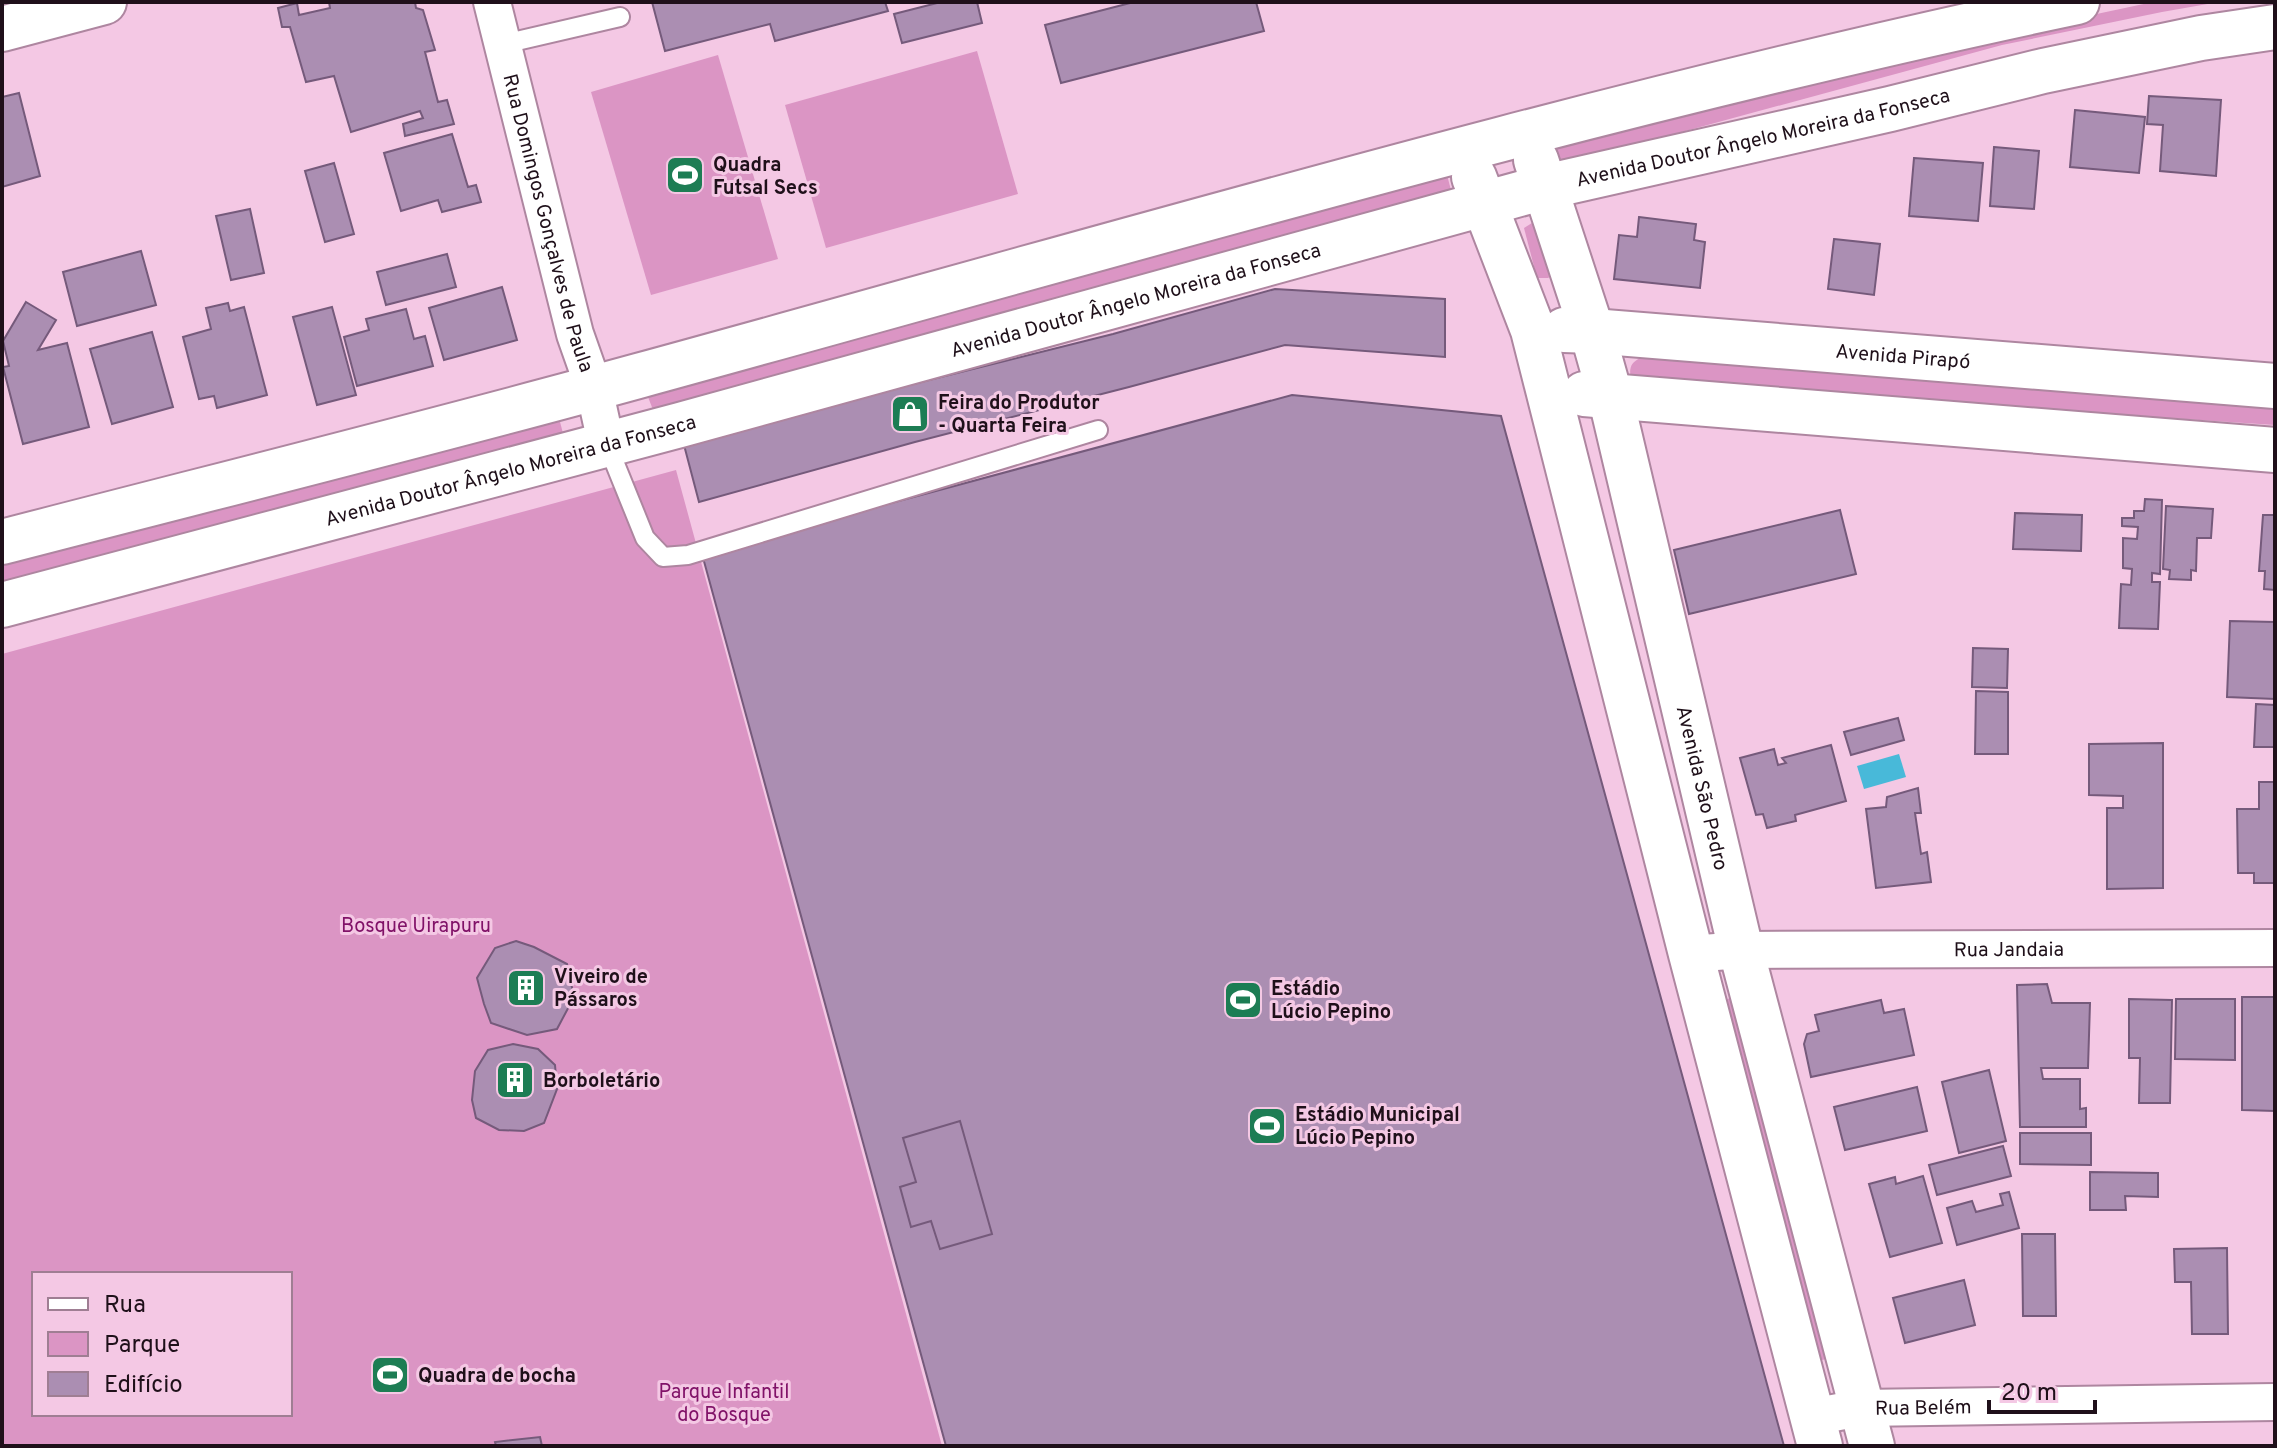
<svg xmlns="http://www.w3.org/2000/svg" width="2277" height="1448" viewBox="0 0 2277 1448" font-family="Overpass,sans-serif">
	<style>
		.green { fill: #db95c4; fill-rule: evenodd }
		.water { fill: #48b9d9 }
		.building { fill: #ab8eb2; stroke: #755a7b; stroke-width: 2 }
		.lines { fill: none; stroke-linecap: round; stroke-linejoin: round }
		.lane-casing { stroke: #ae86a0; stroke-width: 22 }
		.street-casing { stroke: #ae86a0; stroke-width: 40 }
		.secondary-casing { stroke: #ae86a0; stroke-width: 48 }
		.lane { stroke: #fff; stroke-width: 18 }
		.street { stroke: #fff; stroke-width: 36 }
		.secondary { stroke: #fff; stroke-width: 44 }
		.labels { text-anchor: middle; stroke-width: 6; stroke-linejoin: round; paint-order: stroke }
		.street-label { font-size: 20px; fill: #1f101a; stroke: #f4c8e4 }
		.poi-label { font-size: 20px; font-weight: bold; fill: #1f101a; stroke: #f4c8e4; text-anchor: start }
		.park-label { font-size: 20px; fill: #811268; stroke: #f4c8e4 }
	</style>
	<rect width="100%" height="100%" fill="#f4c8e4"/>
	<!-- green -->
	<g class="green">
		<polygon points="2153,2 2219,2 2162,12 2002,45 1557,166 1554,147 1998,35"/>
		<polygon points="977,51 1018,194 826,248 785,105"/>
		<polygon points="718,55 778,259 651,295 591,92"/>
		<polygon points="1446,171 1452,194 655,415 648,397"/>
		<polygon points="1532,223 1543,223 1555,274 1548,278 1537,278 1524,228"/>
		<path d="M1640,358L2275,399V425L1637,383L1631,379C1629,369 1630,363 1640,358Z"/>
		<polygon points="559,418 565,441 2,588 2,564"/>
		<path d="M676,470L942,1446H2V654ZM34,1274H290V1414H34Z"/>
		<polygon points="1731,998 1826,1359 1807,1364 1711,1003"/>
	</g>
	<!-- water -->
	<polygon class="water" points="1899,754 1906,777 1864,789 1857,766"/>
	<!-- building -->
	<g class="building">
		<polygon points="329,2 415,2 416,8 423,10 435,50 425,52 438,102 447,100 454,124 405,136 403,124 423,118 420,111 351,132 334,76 306,82 290,27 282,27 278,8 297,3 299,15 330,8"/>
		<polygon points="652,2 885,2 888,11 775,41 770,24 665,51"/>
		<polygon points="941,2 977,2 982,23 902,43 894,14"/>
		<polygon points="1134,2 1256,2 1264,31 1061,83 1045,25"/>
		<polygon points="19,93 40,176 2,187 2,97"/>
		<polygon points="2149,96 2221,100 2216,176 2160,171 2163,125 2147,124"/>
		<polygon points="2075,110 2145,117 2139,173 2070,167"/>
		<polygon points="452,134 468,187 476,185 481,202 442,212 438,200 401,211 384,153"/>
		<polygon points="1994,147 2039,151 2034,209 1990,206"/>
		<polygon points="1914,158 1983,163 1978,221 1909,216"/>
		<polygon points="334,163 354,234 325,242 305,171"/>
		<polygon points="250,209 264,273 231,280 216,216"/>
		<polygon points="1639,217 1696,224 1694,240 1705,242 1700,288 1614,279 1619,235 1637,237"/>
		<polygon points="1834,239 1880,244 1874,295 1828,289"/>
		<polygon points="141,251 156,305 77,326 63,272"/>
		<polygon points="447,254 456,287 386,305 377,272"/>
		<polygon points="502,287 517,340 444,360 429,308"/>
		<polygon points="1275,289 1445,299 1445,357 1285,345 1129,387 915,442 699,502 684,445 901,387 1113,334"/>
		<polygon points="26,302 56,320 38,350 67,343 89,427 23,444 3,367 9,366 3,341"/>
		<polygon points="228,303 230,311 244,307 267,395 217,408 214,396 199,399 183,337 211,329 206,308"/>
		<polygon points="332,307 356,395 317,405 293,317"/>
		<polygon points="406,309 414,339 425,336 433,366 357,386 344,337 369,330 366,319"/>
		<polygon points="152,332 173,407 112,424 90,349"/>
		<polygon points="1292,395 1501,416 1784,1446 946,1446 702,554"/>
		<polygon points="2145,499 2162,500 2160,574 2152,573 2152,582 2160,582 2158,629 2119,628 2121,584 2131,585 2132,569 2123,568 2123,538 2137,539 2138,527 2122,526 2122,518 2134,518 2134,511 2144,511"/>
		<polygon points="2166,506 2213,509 2211,538 2197,538 2196,571 2191,570 2191,580 2169,579 2170,570 2163,569"/>
		<polygon points="1840,510 1856,574 1689,614 1674,550"/>
		<polygon points="2015,513 2082,515 2081,551 2013,549"/>
		<polygon points="2263,515 2275,515 2275,590 2264,589 2265,571 2259,571"/>
		<polygon points="2230,621 2275,622 2275,699 2227,697"/>
		<polygon points="1973,648 2008,649 2007,688 1972,687"/>
		<polygon points="1976,691 2008,692 2008,754 1975,754"/>
		<polygon points="2256,704 2275,705 2275,747 2254,747"/>
		<polygon points="1898,718 1904,740 1851,755 1844,732"/>
		<polygon points="2163,743 2163,888 2107,889 2107,808 2123,808 2123,796 2089,795 2089,744"/>
		<polygon points="1831,745 1846,801 1795,815 1796,821 1767,828 1763,814 1756,815 1740,758 1774,749 1778,765 1786,763 1782,758"/>
		<polygon points="2259,782 2275,782 2275,883 2254,883 2254,873 2238,873 2237,809 2259,809"/>
		<polygon points="1918,788 1921,813 1915,813 1921,854 1927,852 1931,882 1876,888 1866,809 1886,807 1887,797"/>
		<polygon points="516,941 534,947 567,964 574,997 557,1029 527,1035 491,1023 484,1004 477,978 495,948"/>
		<polygon points="2047,984 2052,1003 2090,1003 2088,1068 2041,1068 2043,1079 2080,1079 2080,1109 2086,1108 2086,1127 2020,1127 2017,985"/>
		<polygon points="2242,997 2275,997 2275,1111 2242,1110"/>
		<polygon points="2129,999 2172,1000 2170,1103 2139,1103 2140,1058 2129,1058"/>
		<polygon points="2176,999 2235,999 2235,1060 2175,1059"/>
		<polygon points="1881,1000 1884,1013 1904,1009 1914,1055 1811,1077 1804,1044 1807,1034 1819,1031 1815,1015"/>
		<polygon points="513,1044 538,1049 555,1065 557,1089 544,1123 524,1131 499,1130 476,1118 472,1100 475,1071 488,1050"/>
		<polygon points="1989,1070 2006,1141 1959,1153 1942,1082"/>
		<polygon points="1917,1087 1927,1131 1845,1150 1834,1107"/>
		<polygon points="960,1121 992,1234 940,1249 931,1221 911,1227 900,1187 916,1182 903,1138"/>
		<polygon points="2020,1133 2091,1133 2091,1165 2020,1164"/>
		<polygon points="2003,1146 2011,1176 1937,1195 1929,1165"/>
		<polygon points="2090,1172 2158,1173 2158,1197 2125,1196 2126,1210 2090,1210"/>
		<polygon points="1923,1176 1942,1243 1890,1257 1869,1184 1895,1177 1896,1184"/>
		<polygon points="2009,1192 2019,1228 1957,1245 1947,1208 1972,1201 1976,1212 2003,1205 2000,1194"/>
		<polygon points="2022,1234 2055,1234 2056,1316 2023,1316"/>
		<polygon points="2227,1248 2228,1334 2192,1334 2191,1282 2175,1282 2174,1249"/>
		<polygon points="1964,1280 1975,1325 1905,1343 1893,1298"/>
		<polygon points="540,1437 542,1446 496,1446 495,1442"/>
	</g>
	<g class="lines">
		<defs>
			<g id="lane">
				<polyline points="504,44 620,17"/>
				<polyline points="607,444 645,538 663,557 688,555 1098,430"/>
			</g>
			<g id="street">
				<path id="s1" d="M492,2L575,334L594,388L606,443"/>
				<path id="s2" d="M1691,954L1741,950L2275,948"/>
				<path id="s3" d="M1812,1417L1860,1408L2275,1402"/>
			</g>
			<g id="secondary">
				<polyline points="2,29 104,2"/>
				<path id="s4" d="M1536,160L1592,331L1610,395L1741,950L1872,1446"/>
				<polyline points="1474,177 1533,330 1691,954 1820,1446"/>
				<path id="s5" d="M1564,330L1592,331L2275,386"/>
				<polyline points="1584,394 2275,450"/>
				<path d="M2,542C214,487 427,434 638,376C1116,245 1592,104 2077,2"/>
				<path id="s6" d="M2,605L680,425L1545,187L1890,109L2043,71L2201,38L2275,27"/>
			</g>
		</defs>
		<!-- lane casing -->
		<use href="#lane" class="lane-casing"/>
		<!-- street casing -->
		<use href="#street" class="street-casing"/>
		<!-- secondary casing -->
		<use href="#secondary" class="secondary-casing"/>
		<!-- lane -->
		<use href="#lane" class="lane"/>
		<!-- street -->
		<use href="#street" class="street"/>
		<!-- secondary -->
		<use href="#secondary" class="secondary"/>
	</g>
	<!-- icons -->
	<defs>
		<symbol id="stadium-square" viewBox="-11 -11 22 22"><rect x="-9" y="-9" width="18" height="18" rx="4" fill="#1d7d54" stroke="#f4c8e4"/><path d="M0-5a6.5 5 0 1 0 0 10a6.5 5 0 1 0 0-10ZM-3.5-1.8h7v3.6h-7Z" fill="#fff"/></symbol>
		<symbol id="shop-square" viewBox="-11 -11 22 22"><rect x="-9" y="-9" width="18" height="18" rx="4" fill="#1d7d54" stroke="#f4c8e4"/><path d="M-5-2.5h2.3a2.7 3.5 0 0 1 5.4 0H5L5.5 6h-11ZM-1.5-2.5h3a1.5 2.3 0 0 0-3 0Z" fill="#fff"/></symbol>
		<symbol id="building-square" viewBox="-11 -11 22 22"><rect x="-9" y="-9" width="18" height="18" rx="4" fill="#1d7d54" stroke="#f4c8e4"/><path d="M-4-6H4V6H1V3H-1V6H-4ZM-2.5-4.3h1.7v1.8h-1.7ZM.8-4.3h1.7v1.8H.8ZM-2.5-1h1.7V.8h-1.7ZM.8-1h1.7V.8H.8Z" fill="#fff"/></symbol>
	</defs>
	<g fill-rule="evenodd">
		<use href="#stadium-square" x="663" y="153" width="44" height="44"/>
		<use href="#shop-square" x="888" y="392" width="44" height="44"/>
		<use href="#building-square" x="504" y="966" width="44" height="44"/>
		<use href="#stadium-square" x="1221" y="978" width="44" height="44"/>
		<use href="#building-square" x="493" y="1058" width="44" height="44"/>
		<use href="#stadium-square" x="1245" y="1104" width="44" height="44"/>
		<use href="#stadium-square" x="368" y="1353" width="44" height="44"/>
	</g>
	<g class="labels">
		<!-- street labels -->
		<g class="street-label">
			<text dy="7" stroke="none"><textPath href="#s6" startOffset="1822">Avenida Doutor Ângelo Moreira da Fonseca</textPath></text>
			<text dy="7" stroke="none"><textPath href="#s1" startOffset="228">Rua Domingos Gonçalves de Paula</textPath></text>
			<text dy="7" stroke="none"><textPath href="#s6" startOffset="1174">Avenida Doutor Ângelo Moreira da Fonseca</textPath></text>
			<text dy="7" stroke="none"><textPath href="#s5" startOffset="340">Avenida Pirapó</textPath></text>
			<text dy="7" stroke="none"><textPath href="#s6" startOffset="526">Avenida Doutor Ângelo Moreira da Fonseca</textPath></text>
			<text dy="7" stroke="none"><textPath href="#s4" startOffset="650">Avenida São Pedro</textPath></text>
			<text dy="7" stroke="none"><textPath href="#s2" startOffset="318">Rua Jandaia</textPath></text>
			<text dy="7" stroke="none"><textPath href="#s3" startOffset="112">Rua Belém</textPath></text>
		</g>
		<!-- poi labels -->
		<g class="poi-label">
			<text x="713" y="171">Quadra<tspan x="713" dy="23">Futsal Secs</tspan></text>
			<text x="938" y="409">Feira do Produtor<tspan x="938" dy="23">- Quarta Feira</tspan></text>
			<text x="554" y="983">Viveiro de<tspan x="554" dy="23">Pássaros</tspan></text>
			<text x="1271" y="995">Estádio<tspan x="1271" dy="23">Lúcio Pepino</tspan></text>
			<text x="543" y="1087">Borboletário</text>
			<text x="1295" y="1121">Estádio Municipal<tspan x="1295" dy="23">Lúcio Pepino</tspan></text>
			<text x="418" y="1382">Quadra de bocha</text>
		</g>
		<!-- park labels -->
		<g class="park-label">
			<text x="416" y="932">Bosque Uirapuru</text>
			<text x="724" y="1398">Parque Infantil<tspan x="724" dy="23">do Bosque</tspan></text>
		</g>
	</g>
	<!-- border -->
	<rect width="2277" height="1448" fill="none" stroke="#1f101a" stroke-width="8"/>
	<!-- legend -->
	<rect x="32" y="1272" width="260" height="144" fill="#f4c8e4" stroke="#9f7e93" stroke-width="2"/>
	<rect x="48" y="1298" width="40" height="12" fill="#ffffff" stroke="#9f7e93" stroke-width="2"/>
	<text x="104" y="1312" font-size="24" fill="#1f101a">Rua</text>
	<rect x="48" y="1332" width="40" height="24" fill="#db95c4" stroke="#9f7e93" stroke-width="2"/>
	<text x="104" y="1352" font-size="24" fill="#1f101a">Parque</text>
	<rect x="48" y="1372" width="40" height="24" fill="#ab8eb2" stroke="#9f7e93" stroke-width="2"/>
	<text x="104" y="1392" font-size="24" fill="#1f101a">Edifício</text>
	<!-- scale -->
	<path d="M1989 1400v12h106v-12" fill="none" stroke="#1f101a" stroke-width="4"/>
	<text x="2001" y="1400" font-size="24" fill="#1f101a" stroke="#f4c8e4" stroke-width="6" paint-order="stroke">20 m</text>
</svg>
